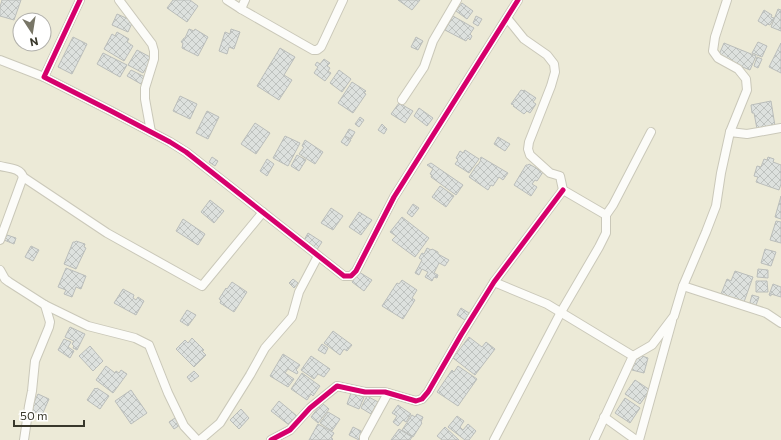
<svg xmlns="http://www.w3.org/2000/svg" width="781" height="440" viewBox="0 0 781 440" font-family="Commissioner,sans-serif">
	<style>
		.building { fill: url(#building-cross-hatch); stroke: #babdba }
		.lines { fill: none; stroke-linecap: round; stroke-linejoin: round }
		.street-casing { stroke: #cac8b9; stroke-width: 10 }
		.street { stroke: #fcfcf9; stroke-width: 8 }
		.cycleway-casing { stroke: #fff; stroke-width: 8 }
		.cycleway { stroke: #d6006c; stroke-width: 5 }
	</style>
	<defs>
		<pattern id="building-cross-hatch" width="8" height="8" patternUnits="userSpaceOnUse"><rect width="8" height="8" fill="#dde1de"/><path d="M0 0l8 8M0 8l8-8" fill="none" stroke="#bec2bf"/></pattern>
	</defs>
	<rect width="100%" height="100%" fill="#ecead7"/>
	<!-- building -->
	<g class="building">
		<polygon points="2,0 21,0 14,20 0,16 0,7"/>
		<polygon points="173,0 190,0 198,6 187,22 167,8"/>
		<polygon points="398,0 420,0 412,10"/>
		<polygon points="462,3 473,11 467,19 456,11"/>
		<polygon points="778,9 781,10 781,31 771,27"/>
		<polygon points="764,10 772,15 771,17 774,18 770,25 767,24 766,26 758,21"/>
		<polygon points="117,14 133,21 128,32 112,25"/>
		<polygon points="453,16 474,28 470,34 472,36 470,40 468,38 466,41 445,30"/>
		<polygon points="476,16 482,19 478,26 473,23"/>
		<polygon points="189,29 194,31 195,29 208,37 198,56 182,48 183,43 181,42 184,38 185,38"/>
		<polygon points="231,29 240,32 234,49 229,47 227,54 219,51 225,32 230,34"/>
		<polygon points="117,32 129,39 127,42 133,46 124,61 104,49 112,34 115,36"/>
		<polygon points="73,37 87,44 72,74 58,67"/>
		<polygon points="416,37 423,41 418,50 411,47"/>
		<polygon points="758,42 767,46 762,57 752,53"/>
		<polygon points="724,43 756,56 750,70 718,57"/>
		<polygon points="781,43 781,73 769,67"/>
		<polygon points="280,48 295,57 284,75 292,80 279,100 257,86"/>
		<polygon points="137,50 152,58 143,73 128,65"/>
		<polygon points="103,53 127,65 120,77 97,64"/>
		<polygon points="757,57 762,59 758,68 754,66"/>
		<polygon points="324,59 330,63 327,66 330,68 328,71 331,73 325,81 314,73 318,67 315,65 317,62 320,64"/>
		<polygon points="131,70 145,77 141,84 127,76"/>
		<polygon points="339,70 351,79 342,92 330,83"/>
		<polygon points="352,82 366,91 364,93 366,94 353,113 338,103"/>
		<polygon points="521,90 524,91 524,90 536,98 533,102 536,104 530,113 527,111 524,114 513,106 514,105 511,104"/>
		<polygon points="180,96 197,104 190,119 173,111"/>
		<polygon points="771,101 775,126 757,129 754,113 752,113 751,105"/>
		<polygon points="399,103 413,111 405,123 391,114"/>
		<polygon points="419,108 433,118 427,126 414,116"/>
		<polygon points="207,111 219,117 208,139 196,133"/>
		<polygon points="360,117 364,120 359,127 355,124"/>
		<polygon points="255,123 270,133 256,154 241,144"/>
		<polygon points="382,124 387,129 384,134 378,130"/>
		<polygon points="349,129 355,132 351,139 345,136"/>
		<polygon points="285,136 300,143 288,166 273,158"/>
		<polygon points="345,136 351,140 347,146 341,142"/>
		<polygon points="498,137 510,144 505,151 494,144"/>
		<polygon points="305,140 323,152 315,164 299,154 304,147 302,146"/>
		<polygon points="465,150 479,159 469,173 455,164 458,160 456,158 460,151 463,153"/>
		<polygon points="297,155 306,160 299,171 291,166"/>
		<polygon points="212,157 218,161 215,166 209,162"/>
		<polygon points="481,157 508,173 503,180 499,177 493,186 491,185 488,190 469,177 477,165 478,165 481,160 480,159"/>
		<polygon points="768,157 774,159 773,162 781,165 781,184 779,190 756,182 758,177 754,176 757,166 761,167 764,159 767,160"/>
		<polygon points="267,159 274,164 267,176 260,171"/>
		<polygon points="431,163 463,185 456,195 431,177 432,175 430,174 433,169 427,165"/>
		<polygon points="529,164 543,172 537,181 535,180 532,184 537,187 531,196 514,185 526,165 528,165"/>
		<polygon points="440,186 454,196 446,207 432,197"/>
		<polygon points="781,196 781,219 775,217"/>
		<polygon points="210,200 224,211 214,223 201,212"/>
		<polygon points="413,204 419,208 412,217 407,213"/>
		<polygon points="331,208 343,216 333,230 321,223"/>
		<polygon points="359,212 372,220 361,235 349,227"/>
		<polygon points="402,217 429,238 415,257 392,240 396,236 390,232"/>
		<polygon points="183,219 205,234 198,245 176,231"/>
		<polygon points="776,221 781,222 781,243 770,240"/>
		<polygon points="308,233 322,242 316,251 303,242"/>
		<polygon points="7,235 16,238 14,244 4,240"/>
		<polygon points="76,241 85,244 84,247 86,248 76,269 64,264 73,242 75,242"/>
		<polygon points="31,246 39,250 33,261 25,257"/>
		<polygon points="427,248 431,250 432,249 438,252 438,254 449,260 445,266 439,263 434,273 438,275 437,278 434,277 432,281 425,277 428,272 422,269 419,275 415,273 422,260 419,258 422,253 424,254"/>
		<polygon points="765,249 776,252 771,266 761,263"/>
		<polygon points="66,268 86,276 81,289 76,287 72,297 64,294 66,290 58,287"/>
		<polygon points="758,269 768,270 768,278 757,277"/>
		<polygon points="735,271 753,277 744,302 721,294 727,279 731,281"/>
		<polygon points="359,272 372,280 364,291 352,282"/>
		<polygon points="293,279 298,283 294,288 289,283"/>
		<polygon points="402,280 417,290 412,298 415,300 403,319 382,306 397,283 399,284"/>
		<polygon points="756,281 767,281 768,292 756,292"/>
		<polygon points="232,282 247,292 234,312 220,303 221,300 219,299 226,288 227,289"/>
		<polygon points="773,284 781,287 781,297 771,294 771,296 769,295"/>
		<polygon points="123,289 134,295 133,298 136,300 138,297 144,301 136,315 114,303"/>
		<polygon points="752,295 759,297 755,308 749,306"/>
		<polygon points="461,308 469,313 465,320 457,315"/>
		<polygon points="187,310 196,315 188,326 180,321"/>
		<polygon points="70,327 85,334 77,350 73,348 74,346 72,344 74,341 65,337"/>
		<polygon points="333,331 352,345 347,351 344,349 340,355 324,343"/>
		<polygon points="469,337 482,347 486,342 495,349 475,375 453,358"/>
		<polygon points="192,338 204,350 202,351 206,355 194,367 176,349 185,340 188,343"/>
		<polygon points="64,339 71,342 68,347 74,351 70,358 58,350"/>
		<polygon points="322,344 328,348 325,354 318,350"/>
		<polygon points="90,346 103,361 93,371 79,356"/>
		<polygon points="283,354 300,365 296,370 298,372 297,374 288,369 285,373 294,379 288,387 270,376"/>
		<polygon points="639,355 648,358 644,373 632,370 635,357 639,358"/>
		<polygon points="311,356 330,369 324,377 318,374 314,379 301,370"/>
		<polygon points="106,366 115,373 116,371 119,373 121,370 127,374 113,393 96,380"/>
		<polygon points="458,366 477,379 458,406 437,392 452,370 454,372"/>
		<polygon points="194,371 199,376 191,382 187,377"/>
		<polygon points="302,373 320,386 313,396 311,394 307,400 291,389"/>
		<polygon points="635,380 650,390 640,404 625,394"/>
		<polygon points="95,388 96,389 97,388 109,396 100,409 87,400"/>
		<polygon points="131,390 147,413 131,424 115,401"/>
		<polygon points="351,393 364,397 359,409 347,404"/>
		<polygon points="38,394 49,399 42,415 35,412 34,415 29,413"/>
		<polygon points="367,396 378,402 371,414 361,408"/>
		<polygon points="625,398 640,408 630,423 615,413"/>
		<polygon points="279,401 297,416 289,425 271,411"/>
		<polygon points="322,403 329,409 318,423 311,417"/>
		<polygon points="398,405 411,414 406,422 403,420 398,426 393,422 397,416 392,413"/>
		<polygon points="241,409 249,418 239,429 230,420"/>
		<polygon points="328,412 340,419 332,431 320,423"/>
		<polygon points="417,414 423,417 421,422 422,423 413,437 402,430 412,415 415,417"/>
		<polygon points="457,416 464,421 460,427 463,430 468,424 476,431 469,440 465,440 448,427"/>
		<polygon points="175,418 180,425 174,429 169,422"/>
		<polygon points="318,424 334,433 331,438 333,439 332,440 309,440"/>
		<polygon points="353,427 363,432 359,440 349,435"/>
		<polygon points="445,427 459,440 442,440 437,436"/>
		<polygon points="399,429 412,437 410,440 391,440"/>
	</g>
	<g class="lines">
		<defs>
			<g id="street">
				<polyline points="80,0 44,77 111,111 170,142 186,152 344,276 351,276 356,271 394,197 518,0"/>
				<polyline points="119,0 152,44 154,51 154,59 145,88 145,99 151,132"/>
				<polyline points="227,0 241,9 313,50 317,50 321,47 343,0"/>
				<polyline points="727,0 715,37 713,51 718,58 738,69 746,79 747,90 730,132"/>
				<polyline points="241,9 245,0"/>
				<polyline points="507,18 524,39 547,55 554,64 555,72 551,86 529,142 528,149 530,155 550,173 560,176 563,190 606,215"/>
				<polyline points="0,60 44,77"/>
				<polyline points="402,100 424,67 433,41 457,0"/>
				<path d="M0,166C8,168 21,168 23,177L0,240"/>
				<polyline points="23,177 107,233 202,286 263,212"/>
				<polyline points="0,270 5,279 9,282 45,305 50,322 49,327 35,361 32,391 29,406 24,440"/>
				<polyline points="494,282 547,304 633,356"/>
				<polyline points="683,286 766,313 781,323"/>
				<polyline points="45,305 88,326 135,338 149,345 168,393 184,426 197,440"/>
				<polyline points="604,417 636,440"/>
				<polyline points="200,440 220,423 250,375 265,348 292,317 299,292 318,256"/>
				<polyline points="271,440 290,430 310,408 337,386 365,392 385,392 416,401 422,399 428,392 461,335 494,282 563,190"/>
				<polyline points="364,440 364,437 388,393"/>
				<polyline points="494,440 561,312 599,247 606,233 606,215 613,205 651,132"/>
				<polyline points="594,440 633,356 652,345 674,316 683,286 706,232 716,206 721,173 730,132 747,134 781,128"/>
				<polyline points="639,440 672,321"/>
			</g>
		</defs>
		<!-- street casing -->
		<use href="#street" class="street-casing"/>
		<!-- street -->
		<use href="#street" class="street"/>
		<defs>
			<g id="cycleway">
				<polyline points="80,0 44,77 111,111 170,142 186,152 344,276 351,276 356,271 394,197 518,0"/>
				<polyline points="271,440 290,430 310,408 337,386 365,392 385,392 416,401 422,399 428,392 461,335 494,282 563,190"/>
			</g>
		</defs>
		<!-- cycleway casing -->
		<use href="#cycleway" class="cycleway-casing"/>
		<!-- cycleway -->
		<use href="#cycleway" class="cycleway"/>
	</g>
	<!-- north arrow -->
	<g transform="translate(32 32) rotate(168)"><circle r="19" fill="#ffffff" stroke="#b0afaa"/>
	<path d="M0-3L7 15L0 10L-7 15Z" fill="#787667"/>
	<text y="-6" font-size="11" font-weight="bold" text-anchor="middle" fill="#39382b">N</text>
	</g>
	<!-- scale -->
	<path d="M14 420v6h70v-6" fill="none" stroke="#39382b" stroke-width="2"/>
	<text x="20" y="420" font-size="12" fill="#39382b" stroke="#ffffff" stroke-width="3" paint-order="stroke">50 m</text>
</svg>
